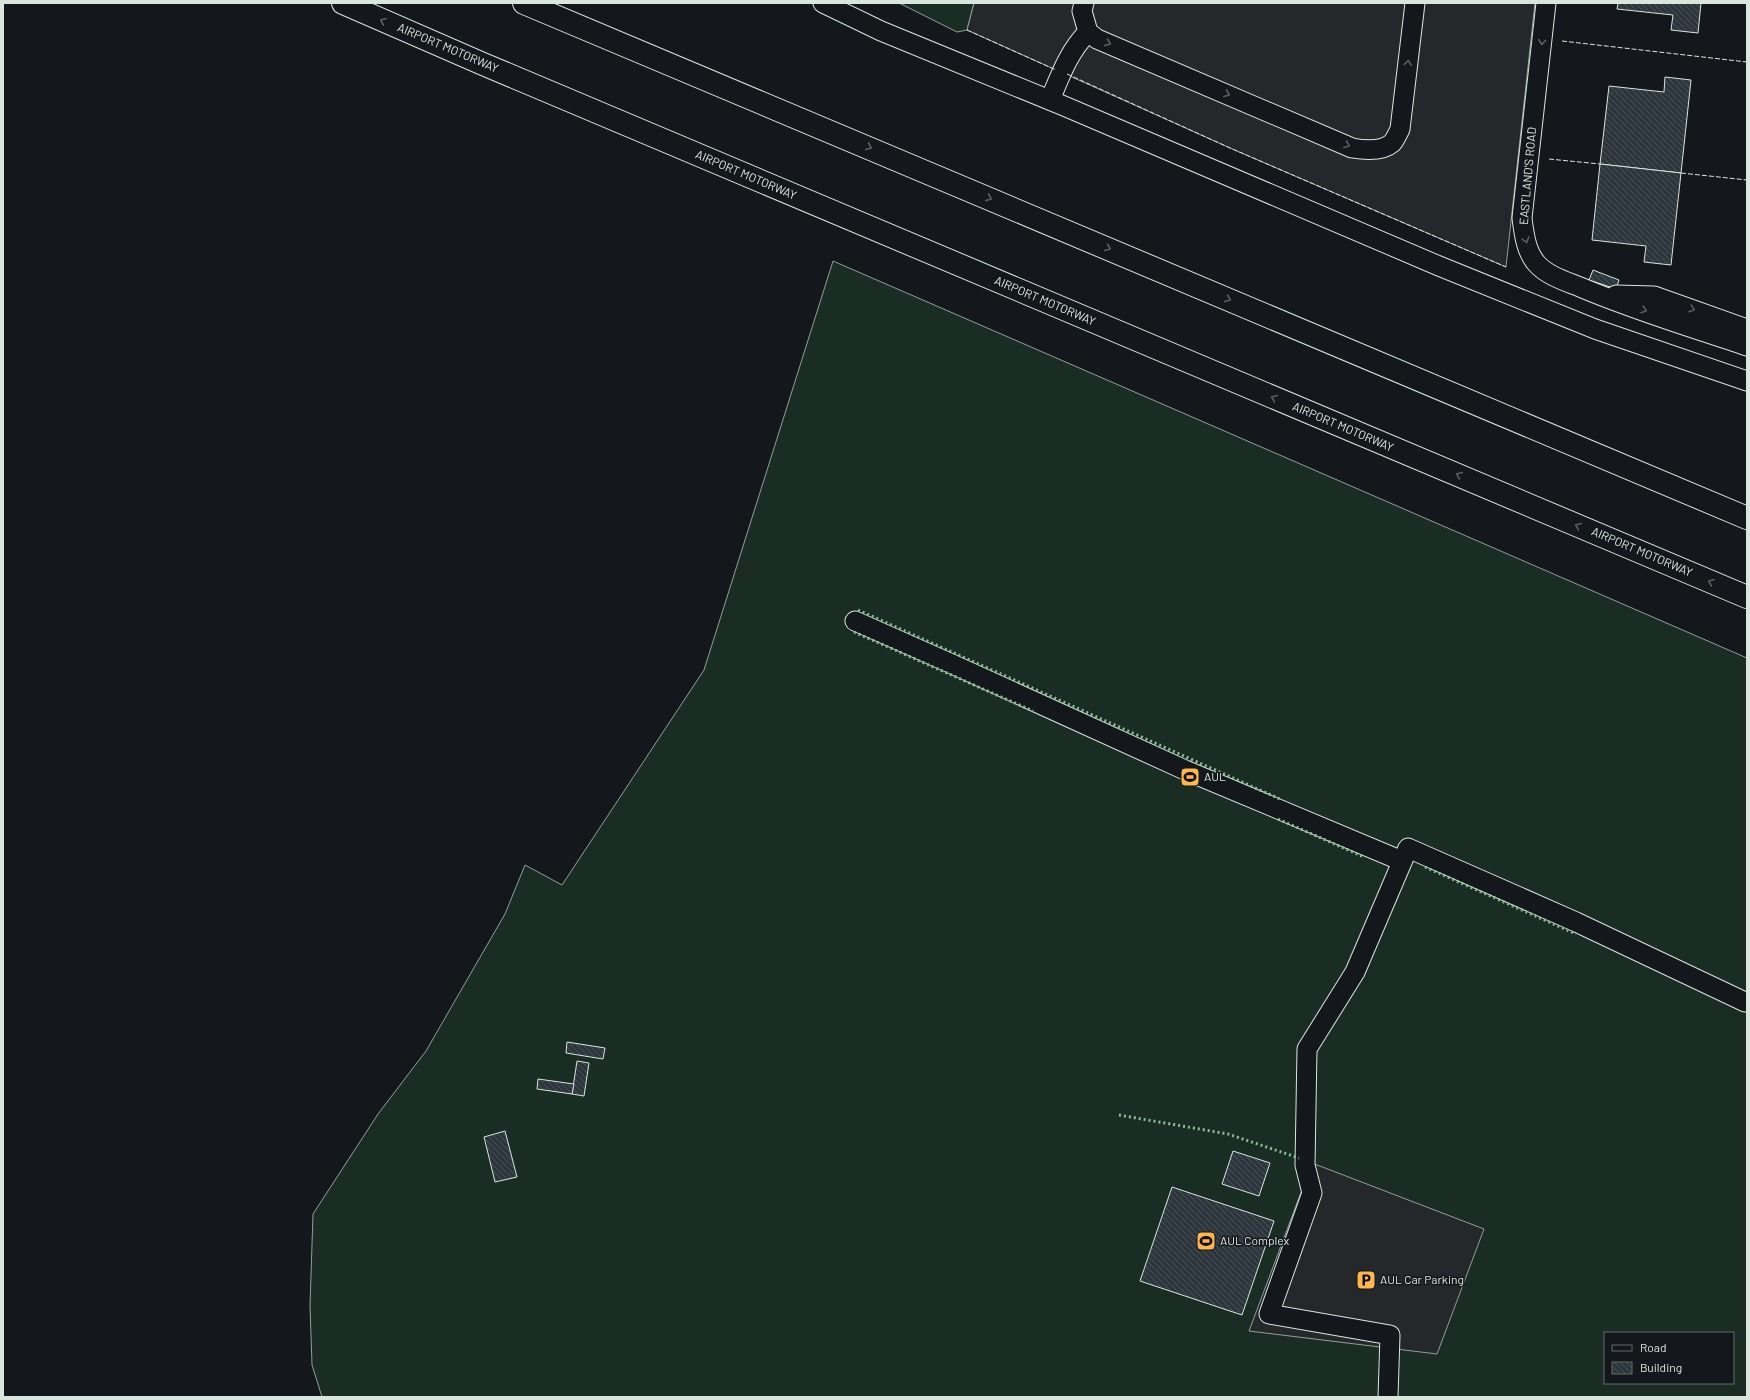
<svg xmlns="http://www.w3.org/2000/svg" width="1750" height="1400" viewBox="0 0 1750 1400" font-family="Barlow,sans-serif">
	<style>
		.grass { fill: #1a2d24; stroke: #939e99; fill-rule: evenodd }
		.parking { fill: #24282b; stroke: #939e99 }
		.building { fill: url(#building-back-hatch); stroke: #d8e6dc }
		.lines { fill: none; stroke-linecap: round; stroke-linejoin: round }
		.minor-casing { stroke: #d8e6dc; stroke-width: 21 }
		.highway-casing { stroke: #d8e6dc; stroke-width: 24 }
		.minor { stroke: #14181c; stroke-width: 19 }
		.highway { stroke: #14181c; stroke-width: 22 }
		.hedge { stroke: #8ac095; stroke-width: 3; stroke-dasharray: 2 3; stroke-linecap: butt }
		.fence { stroke: #d8e6dc; stroke-width: 1; stroke-dasharray: 5 2; stroke-linecap: butt }
		.oneway { stroke: #59605f }
		.labels { text-anchor: middle; stroke-width: 3; stroke-linejoin: round; paint-order: stroke }
		.street-label { font-size: 12px; fill: #d8e6dc; stroke: #14181c }
		.poi-label { font-size: 12px; fill: #d8e6dc; stroke: #14181c; text-anchor: start }
	</style>
	<defs>
		<pattern id="building-back-hatch" width="6" height="6" patternUnits="userSpaceOnUse"><rect width="6" height="6" fill="#2c363c"/><path d="M-1 5l2 2M0 0l6 6M5-1l2 2" fill="none" stroke="#4a5358"/></pattern>
	</defs>
	<rect width="100%" height="100%" fill="#14181c"/>
	<!-- grass -->
	<g class="grass">
		<polygon points="899,3 974,3 967,30 957,32"/>
		<path d="M833,261L1747,658V1397H322L312,1365L310,1306L313,1214L378,1114L426,1051L505,914L525,865L562,885L704,670ZM1605,1333H1733V1383H1605Z"/>
	</g>
	<!-- parking -->
	<g class="parking">
		<polygon points="974,3 1535,3 1506,267 1230,148 967,30"/>
		<polygon points="1312,1163 1484,1229 1437,1354 1249,1331"/>
	</g>
	<!-- building -->
	<g class="building">
		<polygon points="1618,3 1701,3 1698,33 1671,30 1673,15 1617,9"/>
		<polygon points="1665,77 1691,80 1681,173 1600,164 1609,86 1664,92"/>
		<polygon points="1600,164 1681,173 1671,265 1644,262 1646,246 1592,240"/>
		<polygon points="1593,270 1619,280 1616,289 1589,280"/>
		<polygon points="567,1042 605,1048 603,1059 566,1053"/>
		<polygon points="577,1061 589,1063 584,1096 572,1094"/>
		<polygon points="538,1079 574,1084 572,1094 537,1089"/>
		<polygon points="505,1131 517,1177 495,1182 484,1137"/>
		<polygon points="1233,1151 1270,1163 1259,1196 1222,1184"/>
		<polygon points="1172,1187 1274,1221 1242,1315 1140,1281"/>
	</g>
	<g class="lines">
		<defs>
			<g id="minor">
				<polyline points="823,3 881,31 1064,106 1439,266 1595,329 1747,381"/>
				<path d="M1084,3L1082,11L1088,32L1097,39L1352,148C1364,150 1382,152 1392,143C1395,140 1398,133 1400,129L1415,3"/>
				<path d="M1546,3L1522,218C1524,234 1526,252 1537,264C1548,276 1565,281 1580,287C1634,310 1691,327 1747,346"/>
				<path d="M1050,100C1060,76 1069,51 1088,32"/>
				<polyline points="1616,295 1654,296 1747,329"/>
				<polyline points="855,621 952,664 1185,770 1402,861"/>
				<polyline points="1388,1397 1390,1335 1269,1314 1312,1193 1305,1165 1307,1049 1355,972 1408,848 1576,922 1745,1002"/>
			</g>
			<g id="highway">
				<polyline points="343,3 483,64 1747,597"/>
				<polyline points="524,3 1747,518"/>
			</g>
		</defs>
		<!-- minor casing -->
		<use href="#minor" class="minor-casing"/>
		<!-- highway casing -->
		<use href="#highway" class="highway-casing"/>
		<!-- minor -->
		<use href="#minor" class="minor"/>
		<!-- highway -->
		<use href="#highway" class="highway"/>
		<!-- hedge -->
		<g class="hedge">
			<polyline points="858,610 1280,799"/>
			<polyline points="854,632 1033,711"/>
			<polyline points="1278,819 1364,857"/>
			<polyline points="1425,867 1576,934"/>
			<polyline points="1119,1115 1228,1134 1299,1158"/>
		</g>
		<!-- fence -->
		<g class="fence">
			<polyline points="967,30 1056,70"/>
			<polyline points="1562,41 1747,62"/>
			<polyline points="1067,74 1230,148 1506,267"/>
			<polyline points="1549,159 1600,164"/>
			<polyline points="1681,173 1747,180"/>
		</g>
	</g>
	<!-- one-way arrows -->
	<defs><path id="oneway-chevron" d="M-2-3.5L2.5 0L-2 3.5" fill="none" stroke-width="1.6" stroke-linecap="round" stroke-linejoin="round"/></defs>
	<g class="oneway">
		<use href="#oneway-chevron" transform="translate(383 21) rotate(-157)"/>
		<use href="#oneway-chevron" transform="translate(1542 42) rotate(96)"/>
		<use href="#oneway-chevron" transform="translate(1108 43) rotate(23)"/>
		<use href="#oneway-chevron" transform="translate(1408 63) rotate(-83)"/>
		<use href="#oneway-chevron" transform="translate(1227 94) rotate(23)"/>
		<use href="#oneway-chevron" transform="translate(1347 145) rotate(22)"/>
		<use href="#oneway-chevron" transform="translate(869 147) rotate(23)"/>
		<use href="#oneway-chevron" transform="translate(989 198) rotate(23)"/>
		<use href="#oneway-chevron" transform="translate(1526 240) rotate(73)"/>
		<use href="#oneway-chevron" transform="translate(1108 248) rotate(23)"/>
		<use href="#oneway-chevron" transform="translate(1228 299) rotate(23)"/>
		<use href="#oneway-chevron" transform="translate(1692 309) rotate(19)"/>
		<use href="#oneway-chevron" transform="translate(1644 310) rotate(19)"/>
		<use href="#oneway-chevron" transform="translate(1274 398) rotate(-157)"/>
		<use href="#oneway-chevron" transform="translate(1459 475) rotate(-157)"/>
		<use href="#oneway-chevron" transform="translate(1578 526) rotate(-157)"/>
		<use href="#oneway-chevron" transform="translate(1711 582) rotate(-157)"/>
	</g>
	<!-- icons -->
	<defs>
		<symbol id="stadium-square" viewBox="-11 -11 22 22"><rect x="-9" y="-9" width="18" height="18" rx="4" fill="#ffb74d" stroke="#14181c"/><path d="M0-5a6.5 5 0 1 0 0 10a6.5 5 0 1 0 0-10ZM-3.5-1.8h7v3.6h-7Z" fill="#111"/></symbol>
		<symbol id="parking-square" viewBox="-11 -11 22 22"><rect x="-9" y="-9" width="18" height="18" rx="4" fill="#ffb74d" stroke="#14181c"/><path d="M-3.5-5.5H1a3.5 3.5 0 0 1 0 7H-1V5.5H-3.5ZM-1-3.4V-.6H.8a1.4 1.4 0 0 0 0-2.8Z" fill="#111"/></symbol>
	</defs>
	<g fill-rule="evenodd">
		<use href="#stadium-square" x="1179" y="766" width="22" height="22"/>
		<use href="#stadium-square" x="1195" y="1230" width="22" height="22"/>
		<use href="#parking-square" x="1355" y="1269" width="22" height="22"/>
	</g>
	<g class="labels">
		<!-- street labels -->
		<g class="street-label">
			<text transform="translate(448 48) rotate(23)" y="4">AIRPORT MOTORWAY</text>
			<text transform="translate(746 175) rotate(23)" y="4">AIRPORT MOTORWAY</text>
			<text transform="translate(1528 176) rotate(-85)" y="4">EASTLAND'S ROAD</text>
			<text transform="translate(1045 301) rotate(23)" y="4">AIRPORT MOTORWAY</text>
			<text transform="translate(1343 427) rotate(23)" y="4">AIRPORT MOTORWAY</text>
			<text transform="translate(1642 552) rotate(23)" y="4">AIRPORT MOTORWAY</text>
		</g>
		<!-- poi labels -->
		<g class="poi-label">
			<text x="1204" y="781">AUL</text>
			<text x="1220" y="1245">AUL Complex</text>
			<text x="1380" y="1284">AUL Car Parking</text>
		</g>
	</g>
	<!-- border -->
	<rect width="1750" height="1400" fill="none" stroke="#d8e6dc" stroke-width="8"/>
	<!-- legend -->
	<rect x="1604" y="1332" width="130" height="52" fill="#14181c" stroke="#626a69"/>
	<rect x="1612" y="1345" width="20" height="6" fill="#14181c" stroke="#626a69"/>
	<text x="1640" y="1352" font-size="12" fill="#d8e6dc">Road</text>
	<rect x="1612" y="1362" width="20" height="12" fill="url(#building-back-hatch)" stroke="#626a69"/>
	<text x="1640" y="1372" font-size="12" fill="#d8e6dc">Building</text>
</svg>
